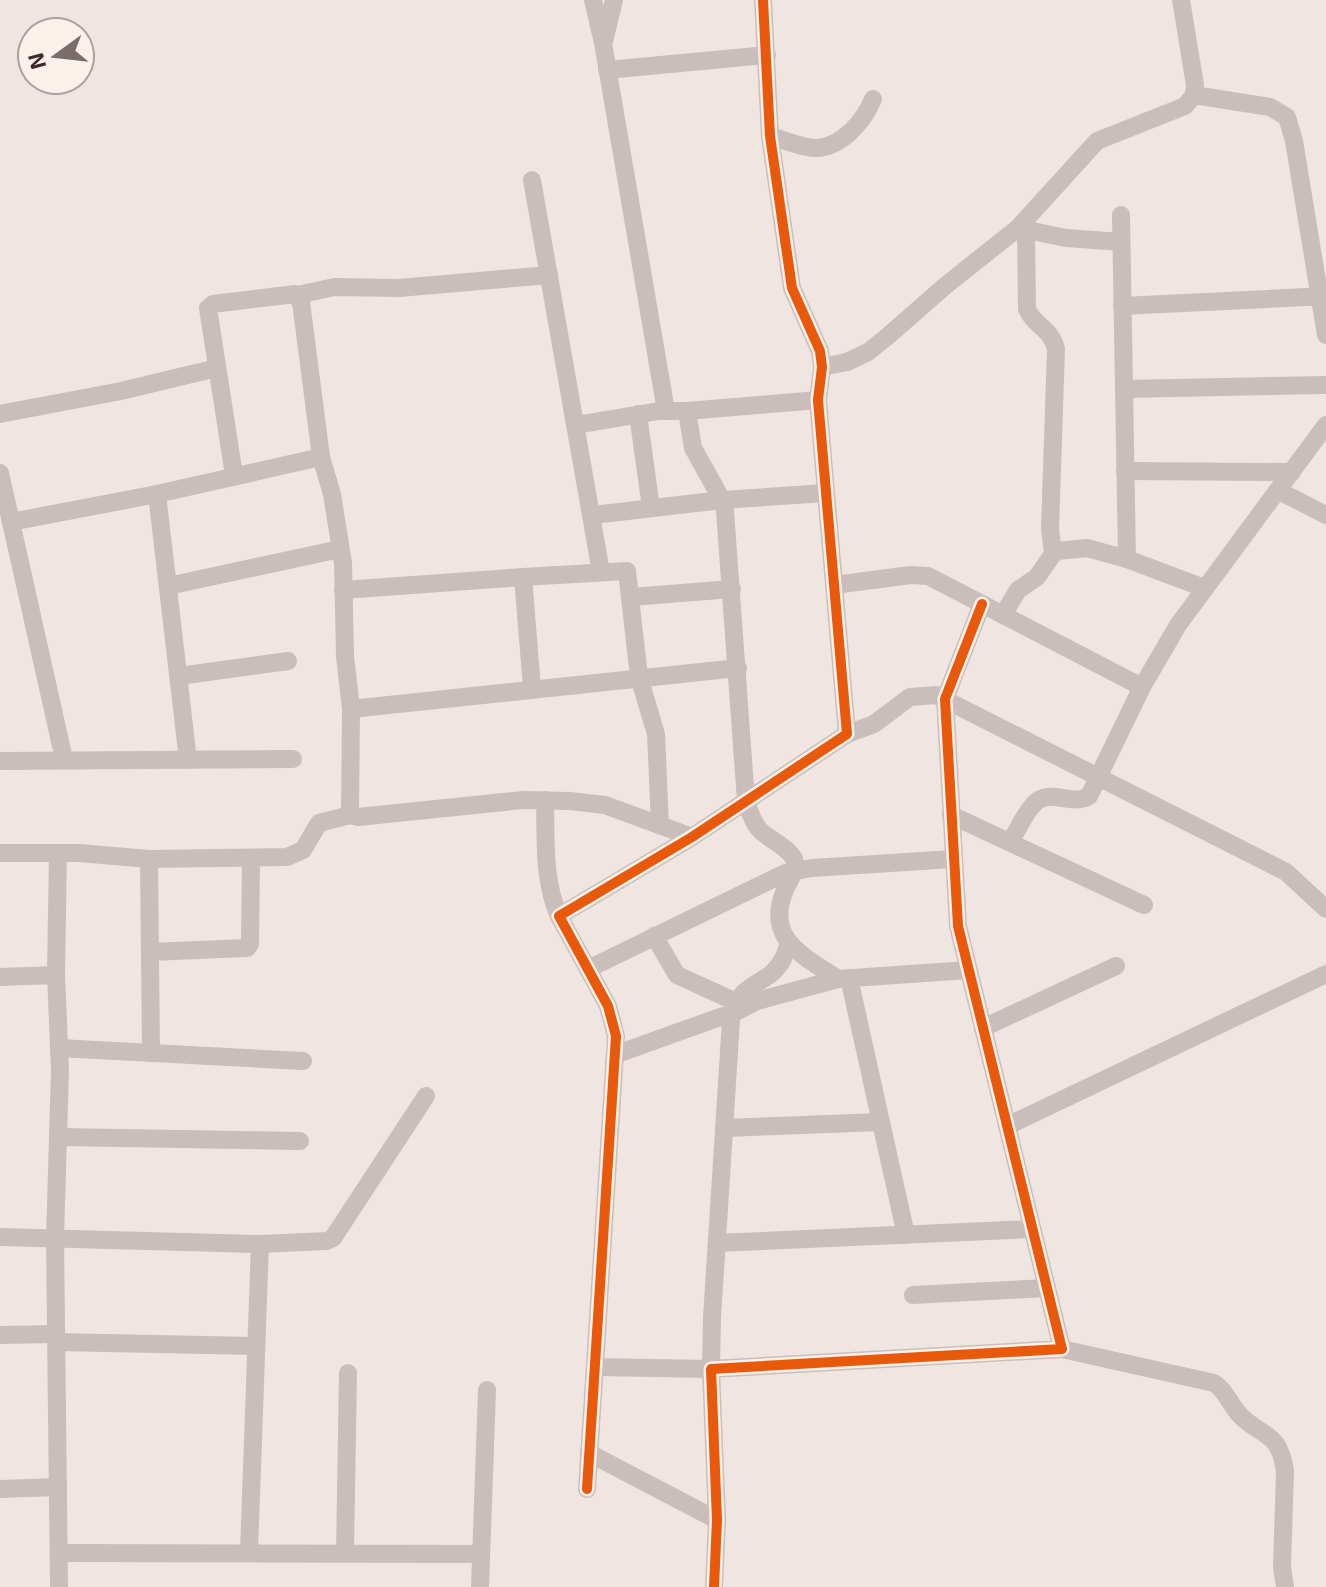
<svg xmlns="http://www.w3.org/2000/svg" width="1326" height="1587" viewBox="0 0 1326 1587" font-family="'Exo 2',sans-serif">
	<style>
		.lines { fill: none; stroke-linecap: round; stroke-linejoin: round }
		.minor { stroke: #c9bebb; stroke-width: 18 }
		.cycleway-casing { stroke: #fbf0ea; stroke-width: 15 }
		.cycleway { stroke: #e8590c; stroke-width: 10 }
	</style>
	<rect width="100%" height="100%" fill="#efe6e2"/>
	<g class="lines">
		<!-- minor -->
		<g class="minor">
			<polyline points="593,0 603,43 666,411"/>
			<polyline points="604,41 614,0"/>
			<polyline points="607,70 767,55"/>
			<polyline points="1194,95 1270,107 1287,117 1294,141 1326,335"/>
			<path d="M770,136C785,140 804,149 819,148C844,145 865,119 873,99"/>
			<polyline points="532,180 601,572"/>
			<polyline points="1121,215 1127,559 1204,588"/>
			<polyline points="1018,228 1066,238 1121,242"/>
			<path d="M1026,230L1027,309C1034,326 1051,328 1056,349L1050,529L1053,554"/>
			<polyline points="298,295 334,287 399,288 549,275"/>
			<polyline points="1122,306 1326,296"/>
			<polyline points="822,367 847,362 868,352 888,336 945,286 1018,228 1097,141 1185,106 1194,95 1195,85 1181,0"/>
			<polyline points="1124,389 1326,385"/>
			<path d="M687,411L693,448L722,500L725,511L746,801C749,810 752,821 759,829C767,839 792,848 795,862C797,871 788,882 785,890C764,939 804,956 838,979"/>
			<polyline points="0,414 121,391 217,368"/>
			<polyline points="638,414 651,508"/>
			<polyline points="576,425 659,411 687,411 818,400"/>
			<polyline points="1125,471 1292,472"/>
			<polyline points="0,473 64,759"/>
			<polyline points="1279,491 1326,515"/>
			<polyline points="157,494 188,760"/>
			<polyline points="593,515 722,500 826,493"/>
			<polyline points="11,522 157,494 321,457"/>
			<polyline points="523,577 627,571 639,677 656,734 660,825"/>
			<polyline points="834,585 911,575 928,576 1142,687"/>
			<polyline points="168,586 340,549"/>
			<polyline points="343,590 523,577 532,688"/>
			<polyline points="631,597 732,589"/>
			<polyline points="1003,615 1018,590 1037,577 1053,554 1058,551 1087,548 1127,559"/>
			<polyline points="179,676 288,661"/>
			<polyline points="351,709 738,668"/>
			<polyline points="847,734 874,724 910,697 936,695 1286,872 1326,909"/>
			<polyline points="0,761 293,759"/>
			<path d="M545,800C546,838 543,881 559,916"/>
			<polyline points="350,815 358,817 523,800 570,801 605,805 692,837"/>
			<polyline points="951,815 1144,905"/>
			<path d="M1010,842C1018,830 1024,814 1034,804C1049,787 1072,807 1089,796L1142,687L1178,625L1326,425"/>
			<polyline points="0,853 79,853 149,859 287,857 303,850 319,823 350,815 351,709 345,656 343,563 332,494 321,457 301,302 295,294 213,304 208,308 234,475"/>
			<polyline points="58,853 56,975 60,1070 55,1238 59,1587"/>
			<polyline points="149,859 151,1053"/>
			<polyline points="654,936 677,975 736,1002"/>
			<polyline points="150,952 247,948 250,944 251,858"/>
			<polyline points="588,969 785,873 812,868 953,859"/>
			<polyline points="0,977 56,975"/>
			<polyline points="849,978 906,1235"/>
			<path d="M736,1010C736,990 759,984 772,973C782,964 785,955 789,943"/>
			<polyline points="728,1016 757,1001 838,979 968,970"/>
			<polyline points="983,1028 1116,966"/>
			<polyline points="59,1048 303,1061"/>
			<polyline points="1007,1126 1326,974"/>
			<polyline points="725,1128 881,1122"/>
			<polyline points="59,1137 300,1141"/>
			<polyline points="0,1237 260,1244 327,1241 333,1238 426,1096"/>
			<polyline points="717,1243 1032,1229"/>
			<polyline points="913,1295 1047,1288"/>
			<polyline points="0,1335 56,1334"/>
			<polyline points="56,1342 255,1346"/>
			<path d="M1062,1349L1214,1383C1225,1390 1229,1402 1238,1413C1260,1438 1279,1429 1285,1471L1282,1567L1285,1587"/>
			<polyline points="595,1367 711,1369 712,1318 731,1020 723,1016 617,1054"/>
			<polyline points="589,1453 717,1520"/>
			<polyline points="0,1489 58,1487"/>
			<polyline points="587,1489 616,1036 608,1006 559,916 692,837 847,734 818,400 822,367 820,351 792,288 770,136 763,0"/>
			<polyline points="249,1552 260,1244"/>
			<polyline points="60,1553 480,1554"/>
			<polyline points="345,1553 348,1373"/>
			<polyline points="480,1587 487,1390"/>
			<polyline points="714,1587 717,1520 711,1369 1062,1349 958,926 945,699 982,604"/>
		</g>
		<defs>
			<g id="cycleway">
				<polyline points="587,1489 616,1036 608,1006 559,916 692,837 847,734 818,400 822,367 820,351 792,288 770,136 763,0"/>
				<polyline points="714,1587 717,1520 711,1369 1062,1349 958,926 945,699 982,604"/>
			</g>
		</defs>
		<!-- cycleway casing -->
		<use href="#cycleway" class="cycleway-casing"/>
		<!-- cycleway -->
		<use href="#cycleway" class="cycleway"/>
	</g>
	<!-- north arrow -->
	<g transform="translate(56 56) rotate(255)"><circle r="38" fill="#fbf0ea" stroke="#aea19d" stroke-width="2"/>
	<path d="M0-6L14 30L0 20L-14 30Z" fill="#796c6a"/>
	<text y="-12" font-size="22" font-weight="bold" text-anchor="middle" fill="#3a2a29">N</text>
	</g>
</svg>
